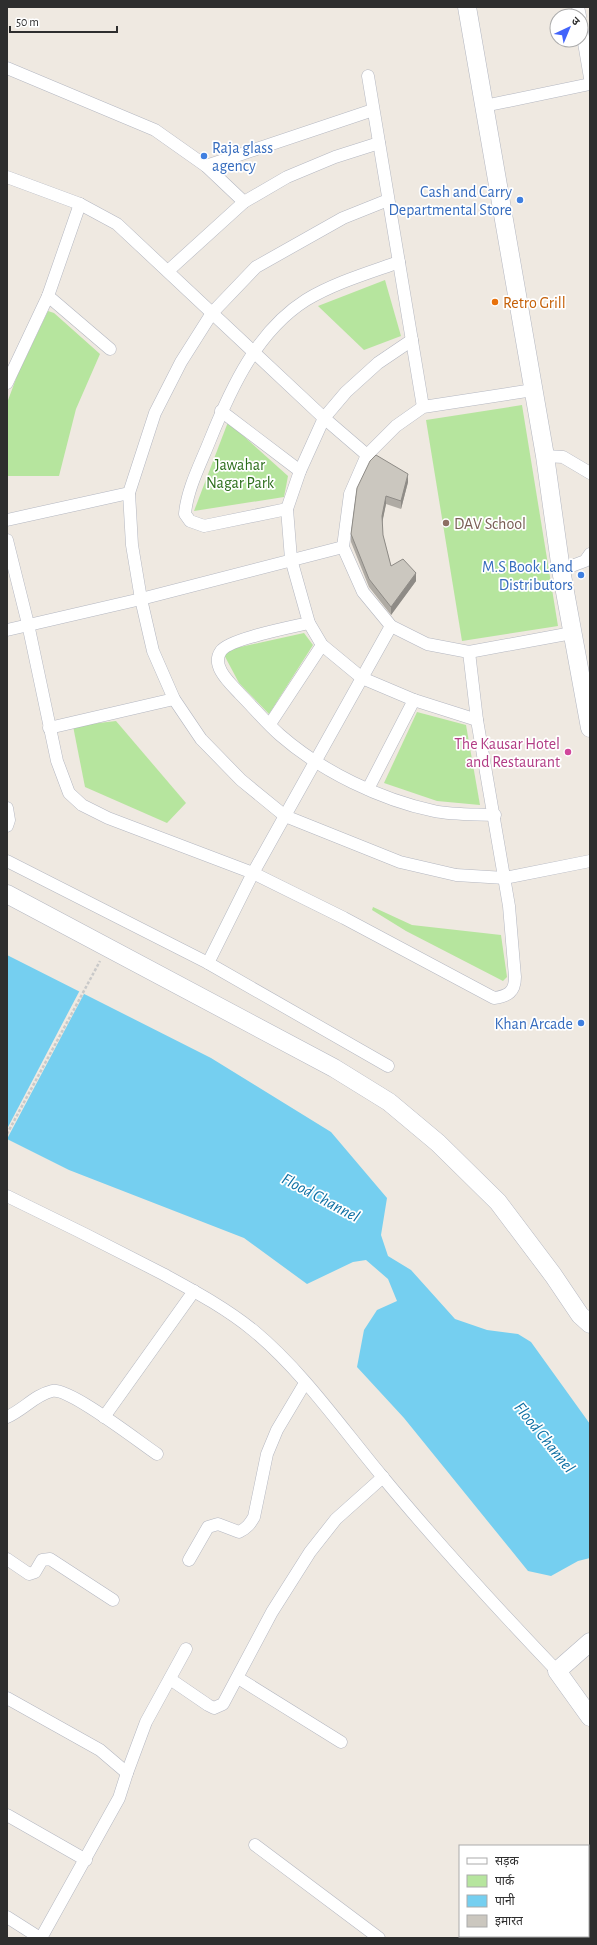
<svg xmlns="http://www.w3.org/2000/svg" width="597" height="1945" viewBox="0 0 597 1945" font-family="'Alegreya Sans','Noto Sans Devanagari',sans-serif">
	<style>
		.green { fill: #b6e59e }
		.water { fill: #75cff0 }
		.pier { fill: #efe9e1 }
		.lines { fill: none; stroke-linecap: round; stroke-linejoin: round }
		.street-casing { stroke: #b4b7c1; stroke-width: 13 }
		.secondary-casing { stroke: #b4b7c1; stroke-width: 19 }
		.path { stroke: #c9c9c9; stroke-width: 2.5; stroke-dasharray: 3 2; stroke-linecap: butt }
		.street { stroke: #fff; stroke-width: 12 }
		.secondary { stroke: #fff; stroke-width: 18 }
		.wall { fill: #afaba4 }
		.shaded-wall { fill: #8e8b86 }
		.building { fill: #cbc7bf; stroke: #8e8b86 }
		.shop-dot { fill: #3f7fe0; stroke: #fff; stroke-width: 1.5 }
		.food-dot { fill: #e8710a; stroke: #fff; stroke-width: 1.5 }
		.education-dot { fill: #8d6e63; stroke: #fff; stroke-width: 1.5 }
		.hotel-dot { fill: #d1479c; stroke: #fff; stroke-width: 1.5 }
		.labels { text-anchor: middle; stroke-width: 3.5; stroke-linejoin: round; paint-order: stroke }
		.shop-label { font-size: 16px; fill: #366cbe; stroke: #fff; text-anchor: end }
		.food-label { font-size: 16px; fill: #c56008; stroke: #fff; text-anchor: start }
		.park-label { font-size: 16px; fill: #2c6e1b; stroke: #fff }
		.education-label { font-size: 16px; fill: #785e54; stroke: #fff; text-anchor: start }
		.hotel-label { font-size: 16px; fill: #b23c85; stroke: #fff; text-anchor: end }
		.water-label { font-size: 17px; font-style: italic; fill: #0d6fa3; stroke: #fff }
	</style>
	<rect width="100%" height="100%" fill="#efe9e1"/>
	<!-- green -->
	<g class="green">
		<polygon points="385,280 401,336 364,350 318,306"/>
		<polygon points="48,311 54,313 100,354 76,409 59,476 7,476 7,403 17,376"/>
		<polygon points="522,405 558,626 462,641 426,420"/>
		<polygon points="228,422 288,476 284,497 194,511"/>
		<polygon points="304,633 313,645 269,714 239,683 222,651"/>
		<polygon points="417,712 466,725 480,805 437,801 384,783"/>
		<polygon points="116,721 186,803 167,823 85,787 73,726"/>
		<polygon points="373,907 412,925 501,935 507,977 503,981 406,931 372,910"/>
	</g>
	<!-- water -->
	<polygon class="water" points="7,955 211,1058 331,1132 387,1198 381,1235 388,1256 411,1270 455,1319 487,1330 518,1334 531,1342 590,1424 590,1558 578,1561 551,1576 528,1571 404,1418 357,1367 364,1330 377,1310 397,1301 388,1279 366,1260 353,1262 307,1284 244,1238 69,1170 7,1139"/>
	<!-- pier -->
	<polygon class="pier" points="80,990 85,992 7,1139 7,1129"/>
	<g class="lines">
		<defs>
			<g id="street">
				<polyline points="578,7 580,16"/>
				<polyline points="581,25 590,78"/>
				<polyline points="7,68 155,130 206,166 244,202"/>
				<polyline points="368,76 423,407"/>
				<polyline points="484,106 590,84"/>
				<polyline points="206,166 373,110"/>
				<polyline points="7,177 80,204 117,224 324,418 367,455"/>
				<polyline points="388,200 343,218 256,267 212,313 181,362 155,413 129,493 132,545 141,599 153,651 174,699 201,739 241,780 285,816 400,862 456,875 505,878 590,861"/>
				<polyline points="168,271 244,202 287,177 335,157 379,143"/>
				<polyline points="48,296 110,349"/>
				<polyline points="412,340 378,363 346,392 324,418 300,471 287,509 291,559 309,623 322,645 362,678 414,700 477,720"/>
				<polyline points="7,383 48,296 80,204"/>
				<polyline points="533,390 423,407 396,426 367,455 350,494 343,547 363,592 391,626 427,644 469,652 572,633"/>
				<polyline points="221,411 300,471"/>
				<polyline points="545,456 563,457 590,473"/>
				<path d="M287,509L204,526L190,521L185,514C187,489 201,463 210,440C231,388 257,331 306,300C334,283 368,273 399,262"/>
				<polyline points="7,520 129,493"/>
				<path d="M7,540L28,624L57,761L69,793L82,805L108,818L253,873L344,918L494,998C508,996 515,992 515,977L509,906L477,720L469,652"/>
				<polyline points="561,570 585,561 590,554"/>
				<path d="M309,623C292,627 229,639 221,651C210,666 231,684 240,694C254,708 266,723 280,735C321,771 381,800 434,811C453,815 475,814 495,815"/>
				<polyline points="7,630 141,599 343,547"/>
				<polyline points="270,724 322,645"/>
				<polyline points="49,728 174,699"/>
				<polyline points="368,789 414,700"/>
				<polyline points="7,808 9,820 7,826"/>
				<polyline points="7,861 208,963 388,1066"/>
				<polyline points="208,963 253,873 391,626"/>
				<path d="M7,1196C59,1221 111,1247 163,1274C194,1291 226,1308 254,1331C303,1372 341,1427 381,1475C437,1543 497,1608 557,1671"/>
				<path d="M7,1417C23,1410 35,1395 52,1391C69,1387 139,1442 157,1454"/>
				<polyline points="104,1417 194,1291"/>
				<polyline points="7,1559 29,1574 35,1572 42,1560 50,1559 113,1600"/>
				<path d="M189,1560L208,1527L218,1524L239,1532C247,1528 250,1524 254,1517L267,1454L277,1430L305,1383"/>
				<polyline points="238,1678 341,1742"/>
				<polyline points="170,1679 208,1705 214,1708 223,1704 272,1612 310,1552 336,1519 383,1477"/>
				<polyline points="7,1698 100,1750 127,1773 119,1798 41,1938"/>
				<polyline points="127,1773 146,1722 186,1649"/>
				<polyline points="7,1815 86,1860"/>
				<polyline points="255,1845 379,1938"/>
				<polyline points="7,1917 40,1938"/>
			</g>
			<g id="secondary">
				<polyline points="467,7 545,456 561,570 590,728"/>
				<polyline points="7,894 334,1068 389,1102 438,1143 498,1202 553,1275 580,1315 590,1324"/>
				<polyline points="590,1642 557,1671 590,1717"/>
			</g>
		</defs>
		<!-- street casing -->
		<use href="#street" class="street-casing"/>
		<!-- secondary casing -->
		<use href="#secondary" class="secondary-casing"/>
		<!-- path -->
		<polyline class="path" points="7,1134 100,961"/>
		<!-- street -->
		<use href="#street" class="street"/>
		<!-- secondary -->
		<use href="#secondary" class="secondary"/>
	</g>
	<!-- wall -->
	<polygon class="wall" points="408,482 401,509 386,504 382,522 383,535 391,566 416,581 391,615 369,587 351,542 351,534 357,488"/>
	<!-- shaded-wall -->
	<g class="shaded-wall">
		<polygon points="408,474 408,482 401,509 401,501"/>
		<polygon points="386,496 386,504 382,524 382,516"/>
		<polygon points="416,573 416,581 391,615 391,607"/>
	</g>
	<!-- building -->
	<polygon class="building" points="376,455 408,474 401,501 386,496 382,516 383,535 391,566 403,559 416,573 391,607 369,579 351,534 357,488 370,461"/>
	<!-- markers -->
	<g class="shop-dot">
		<circle cx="204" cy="156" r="4"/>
		<circle cx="520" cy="200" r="4"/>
		<circle cx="581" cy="575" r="4"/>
		<circle cx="581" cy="1023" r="4"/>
	</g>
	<circle class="food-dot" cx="495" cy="302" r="4"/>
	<circle class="education-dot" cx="446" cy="523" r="4"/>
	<circle class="hotel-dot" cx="568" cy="752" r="4"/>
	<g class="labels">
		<!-- shop labels -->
		<g class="shop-label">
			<text x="212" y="153" text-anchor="start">Raja glass<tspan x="212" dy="18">agency</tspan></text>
			<text x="512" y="197">Cash and Carry<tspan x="512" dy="18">Departmental Store</tspan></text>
			<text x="573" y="572">M.S Book Land<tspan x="573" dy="18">Distributors</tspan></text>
			<text x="573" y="1029">Khan Arcade</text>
		</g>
		<!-- food labels -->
		<g class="food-label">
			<text x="503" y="308">Retro Grill</text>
		</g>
		<!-- park labels -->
		<g class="park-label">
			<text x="240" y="470">Jawahar<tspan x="240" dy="18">Nagar Park</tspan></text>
		</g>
		<!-- education labels -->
		<g class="education-label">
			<text x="454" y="529">DAV School</text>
		</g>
		<!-- hotel labels -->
		<g class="hotel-label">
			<text x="560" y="749">The Kausar Hotel<tspan x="560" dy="18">and Restaurant</tspan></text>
		</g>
		<!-- water labels -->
		<g class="water-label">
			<text transform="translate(321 1197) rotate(28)" y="6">Flood Channel</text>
			<text transform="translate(545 1437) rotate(51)" y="6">Flood Channel</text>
		</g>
	</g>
	<!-- border -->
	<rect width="597" height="1945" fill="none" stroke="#2e2e2e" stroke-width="16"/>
	<!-- legend -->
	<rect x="459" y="1845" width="130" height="92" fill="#ffffff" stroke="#ababab"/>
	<rect x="467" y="1858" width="20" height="6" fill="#ffffff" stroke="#ababab"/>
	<text x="495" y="1865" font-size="12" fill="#2e2e2e">सड़क</text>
	<rect x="467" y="1875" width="20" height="12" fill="#b6e59e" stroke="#ababab"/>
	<text x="495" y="1885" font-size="12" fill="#2e2e2e">पार्क</text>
	<rect x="467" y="1895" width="20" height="12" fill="#75cff0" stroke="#ababab"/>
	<text x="495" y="1905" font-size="12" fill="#2e2e2e">पानी</text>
	<rect x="467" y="1915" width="20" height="12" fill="#cbc7bf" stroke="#ababab"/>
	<text x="495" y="1925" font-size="12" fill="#2e2e2e">इमारत</text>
	<!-- north arrow -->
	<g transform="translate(569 28) rotate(44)"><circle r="19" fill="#ffffff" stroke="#ababab"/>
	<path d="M0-3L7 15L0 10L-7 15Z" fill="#4264fb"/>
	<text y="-6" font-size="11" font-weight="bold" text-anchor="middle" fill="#2e2e2e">उ</text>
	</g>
	<!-- scale -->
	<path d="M10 26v6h107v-6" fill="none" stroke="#2e2e2e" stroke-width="2"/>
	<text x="16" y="26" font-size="12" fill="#2e2e2e" stroke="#ffffff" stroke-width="3" paint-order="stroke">50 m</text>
</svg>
